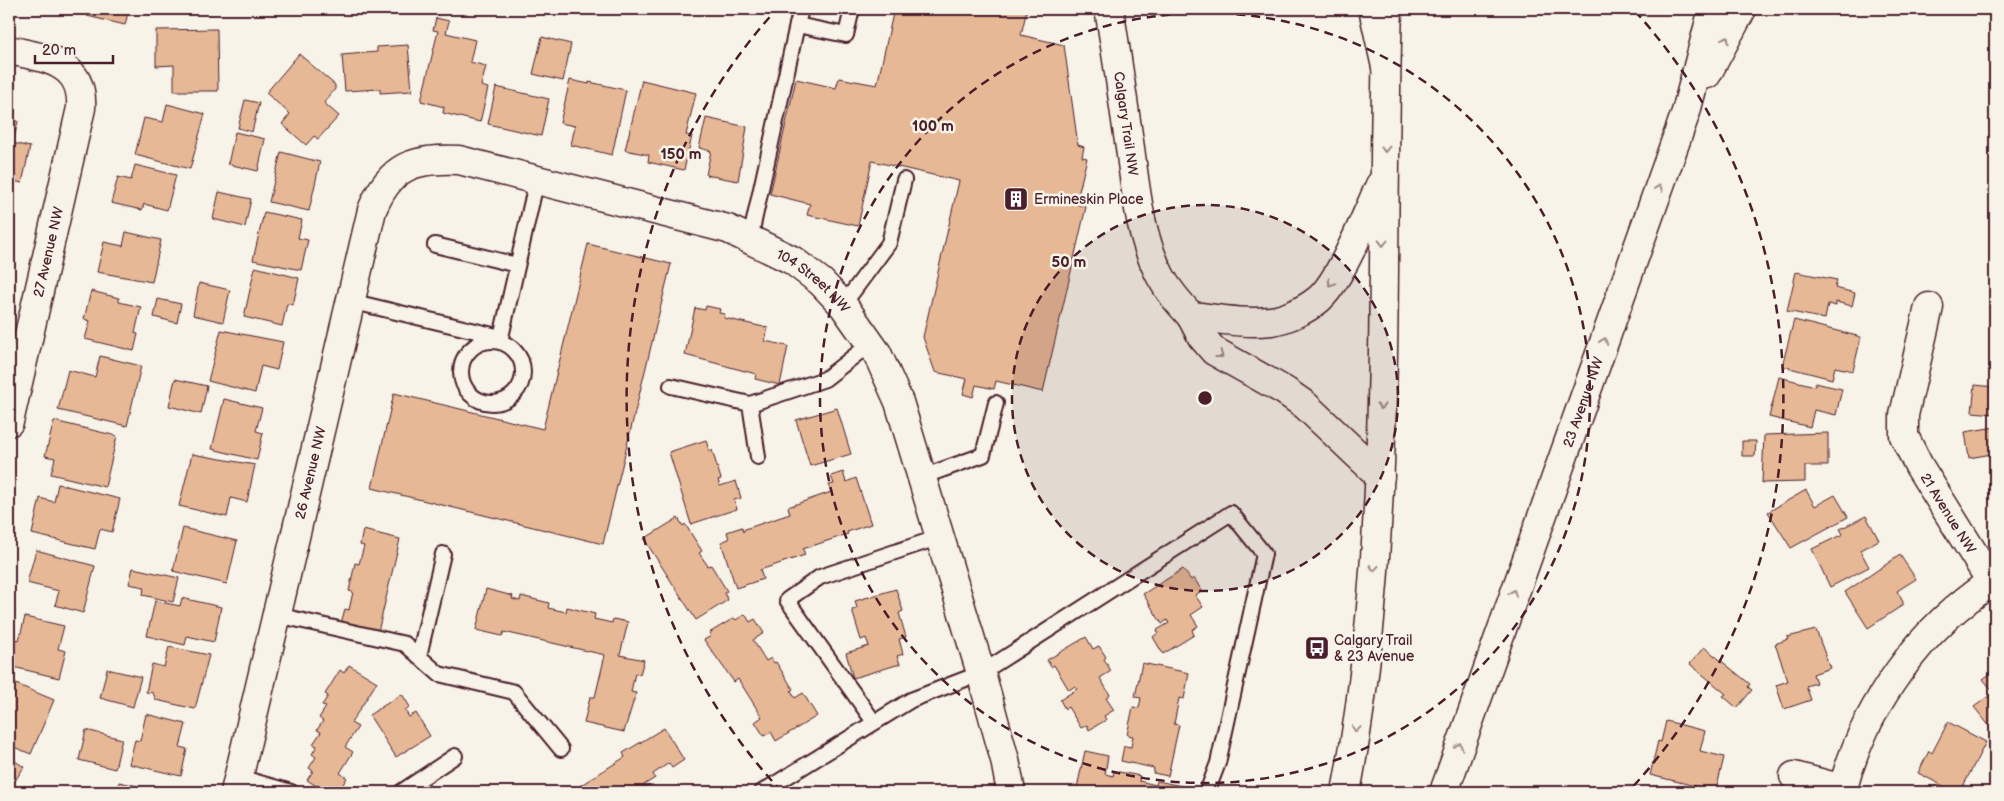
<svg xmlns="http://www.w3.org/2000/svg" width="2004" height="801" viewBox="0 0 2004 801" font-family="'Balsamiq Sans',sans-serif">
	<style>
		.building { fill: #e6b896; stroke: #4a1f2b }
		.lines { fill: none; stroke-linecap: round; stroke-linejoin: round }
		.lane-casing { stroke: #4a1f2b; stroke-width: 18 }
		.street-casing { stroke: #4a1f2b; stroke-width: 31 }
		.secondary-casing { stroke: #4a1f2b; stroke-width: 31 }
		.highway-casing { stroke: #4a1f2b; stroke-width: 31 }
		.lane { stroke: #f7f3e8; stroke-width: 14 }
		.street { stroke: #f7f3e8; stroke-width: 28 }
		.secondary { stroke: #f7f3e8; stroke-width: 28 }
		.highway { stroke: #f7f3e8; stroke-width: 28 }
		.oneway { stroke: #a0898a }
		.ring { fill: none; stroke: #4a1f2b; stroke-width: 2.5; stroke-dasharray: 9 6 }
		.labels { text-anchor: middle; stroke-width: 5; stroke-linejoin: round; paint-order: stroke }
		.street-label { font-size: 14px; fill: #4a1f2b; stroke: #f7f3e8 }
		.poi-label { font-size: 14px; fill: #4a1f2b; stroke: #f7f3e8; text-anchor: start }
		.centre { fill: #4a1f2b; stroke: #f7f3e8; stroke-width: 2.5 }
		.ring-label { font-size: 15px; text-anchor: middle; font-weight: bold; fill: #4a1f2b; stroke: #f7f3e8; stroke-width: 5; stroke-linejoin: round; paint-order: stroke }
	</style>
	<rect width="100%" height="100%" fill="#f7f3e8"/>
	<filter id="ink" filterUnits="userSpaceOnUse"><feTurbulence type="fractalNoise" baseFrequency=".02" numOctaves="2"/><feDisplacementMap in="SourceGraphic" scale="10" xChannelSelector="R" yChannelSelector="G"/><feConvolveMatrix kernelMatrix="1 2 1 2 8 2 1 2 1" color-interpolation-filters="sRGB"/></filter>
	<g filter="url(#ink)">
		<!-- building -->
		<g class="building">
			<polygon points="57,9 81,9 80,14"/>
			<polygon points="89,9 129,9 125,25 87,16"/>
			<polygon points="894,9 1027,9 1021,35 1064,45 1078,145 1084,147 1082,157 1087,158 1076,204 1086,207 1043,392 996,381 994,389 976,385 973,397 963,394 967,379 935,372 923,337 959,181 872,161 858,226 807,215 810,204 770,194 796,79 836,88 839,78 877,85"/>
			<polygon points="436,18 449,21 446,33 475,40 470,62 486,66 481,86 488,88 480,122 443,113 444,107 421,101 438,31 433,30"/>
			<polygon points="217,29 218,91 174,91 174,65 156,66 156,30"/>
			<polygon points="542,37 571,44 563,81 533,74"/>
			<polygon points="408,45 412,91 380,93 380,89 345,91 342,55 377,52 377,47"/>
			<polygon points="299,54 335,85 335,89 324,103 339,116 318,139 314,136 306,145 282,124 290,114 266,93"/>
			<polygon points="570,80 589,84 589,82 626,90 612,155 571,145 575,126 560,123"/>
			<polygon points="642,80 696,93 686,135 692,136 684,170 648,162 649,155 625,150"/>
			<polygon points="496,87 549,99 541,136 488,124"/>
			<polygon points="245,100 259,103 252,132 238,128"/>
			<polygon points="167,104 205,114 190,169 135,155 144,118 163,122"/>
			<polygon points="706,118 747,127 738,181 706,175 711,151 699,148"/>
			<polygon points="9,119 18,121 13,143 30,147 22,183 9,180"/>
			<polygon points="235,132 265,139 258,171 228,164"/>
			<polygon points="281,152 320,162 309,211 269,202"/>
			<polygon points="135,165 176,175 167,210 144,204 142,210 111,203 118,177 131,180"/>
			<polygon points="219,192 251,199 245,227 213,219"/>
			<polygon points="264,212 302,220 298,238 308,240 301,270 253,260"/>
			<polygon points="126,232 161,240 152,282 97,272 104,242 123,246"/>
			<polygon points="588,244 671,264 603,544 372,488 394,393 543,429"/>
			<polygon points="255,267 299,278 293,305 287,304 282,326 244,317"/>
			<polygon points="1796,272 1837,280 1835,288 1855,293 1852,306 1836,302 1836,306 1828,304 1825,319 1787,311"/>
			<polygon points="199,283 230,290 223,322 193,315"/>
			<polygon points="91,291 119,298 119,302 141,307 135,333 138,334 134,351 85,339 90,321 84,319"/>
			<polygon points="158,299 181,304 177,323 154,317"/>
			<polygon points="706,306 720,309 719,313 725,314 724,318 768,328 765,341 788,346 780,385 755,379 756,374 685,355 695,308 705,310"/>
			<polygon points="1794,320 1861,337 1853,371 1835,367 1832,379 1782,366"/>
			<polygon points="221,330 283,342 277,370 261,366 255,393 208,381"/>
			<polygon points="100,356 141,366 127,426 58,410 68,370 95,377"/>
			<polygon points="1779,377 1815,386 1815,383 1842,389 1836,415 1814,410 1810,427 1769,417"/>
			<polygon points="175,379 207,386 201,414 169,406"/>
			<polygon points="1975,385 1995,387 1995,414 1972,412"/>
			<polygon points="224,399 262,408 256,431 263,433 257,460 212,449"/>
			<polygon points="837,408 851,454 810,466 796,420"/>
			<polygon points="54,421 117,436 105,487 51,474 55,458 45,456"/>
			<polygon points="1995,427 1995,473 1992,454 1969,458 1965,432"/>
			<polygon points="1828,433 1828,466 1805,466 1805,482 1762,483 1764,435"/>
			<polygon points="706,440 709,451 712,450 721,479 718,480 720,486 736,481 741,498 734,500 737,509 691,524 669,452"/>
			<polygon points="1742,441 1756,441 1755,456 1742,456"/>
			<polygon points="192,454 255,465 247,502 231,498 227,517 179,506"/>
			<polygon points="843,472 846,482 856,478 871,524 847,532 848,534 803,549 805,555 760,570 763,579 736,588 721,542 729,539 727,532 742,527 743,532 745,529 790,514 788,507 831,492 829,485 834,484 831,476"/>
			<polygon points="58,484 120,499 112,532 100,529 95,549 32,534 40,498 54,502"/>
			<polygon points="1806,490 1815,506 1835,495 1848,517 1791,548 1768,512"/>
			<polygon points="1866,516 1879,540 1860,550 1869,567 1830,587 1812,549 1843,534 1840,529"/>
			<polygon points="678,518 683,526 685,524 702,551 699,553 708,566 711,565 727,591 724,593 728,600 696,620 644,539"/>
			<polygon points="183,528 237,541 227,584 173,571"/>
			<polygon points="363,530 400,539 378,632 341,623 345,609 349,610 353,592 349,591 355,563 359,564 364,546 360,545"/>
			<polygon points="36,550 95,566 83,613 55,605 59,591 27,583"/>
			<polygon points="1900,555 1916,579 1897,591 1903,602 1903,605 1868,628 1845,592"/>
			<polygon points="133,568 179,578 173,602 143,595 144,587 129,584"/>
			<polygon points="1183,569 1191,580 1194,578 1202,591 1195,595 1203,607 1191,615 1198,626 1192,630 1194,635 1163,654 1153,637 1158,633 1157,630 1169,623 1167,620 1162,624 1143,594"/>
			<polygon points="486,589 513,596 512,599 520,601 521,596 549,603 548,608 566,612 567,607 595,614 594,619 612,623 613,619 628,622 620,655 644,660 640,674 635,673 631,692 636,693 624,732 584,723 590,697 595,697 605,655 504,632 502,636 476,630"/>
			<polygon points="896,589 903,611 899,613 906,637 899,639 903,654 897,656 900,664 853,678 846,653 869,646 866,638 861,640 852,610 857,608 855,601"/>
			<polygon points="182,598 221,607 214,642 187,636 185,645 147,636 155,601 180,606"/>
			<polygon points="745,614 750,622 755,619 764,633 753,640 766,661 771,658 774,663 776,662 793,689 791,691 795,698 803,693 817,716 776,741 771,732 764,736 755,722 762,717 738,679 734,682 704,640 711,636 709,633 734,618 736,620"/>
			<polygon points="25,617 64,626 58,649 66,651 59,678 9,666 13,638 19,640"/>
			<polygon points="1816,630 1830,668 1813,674 1816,683 1806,686 1811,700 1784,709 1776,685 1788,681 1775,644 1788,639 1787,637"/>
			<polygon points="1086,637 1093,649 1099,646 1106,657 1104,659 1111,671 1100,678 1110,695 1106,698 1114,710 1104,716 1106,720 1089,730 1087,725 1081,728 1068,707 1065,709 1060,700 1077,689 1075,686 1069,690 1054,665 1051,667 1047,660"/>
			<polygon points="169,647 209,655 195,709 156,700 153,693 146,692 152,664 164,667"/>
			<polygon points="1704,647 1750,684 1748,687 1752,690 1737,708 1723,696 1726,694 1690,664"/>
			<polygon points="1142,663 1189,673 1184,699 1179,698 1174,724 1179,725 1168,776 1153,773 1154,768 1121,761 1124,746 1131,747 1133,736 1127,735 1133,707 1139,708 1141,698 1135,697"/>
			<polygon points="349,665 377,682 351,723 358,727 345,747 353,752 340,773 347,778 338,792 326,792 307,780 313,771 309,768 316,757 312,754 317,746 313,744 321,732 317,730 323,721 319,718 326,707 322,705 328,696 325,694 340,670 344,673"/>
			<polygon points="107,669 141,677 133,707 100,698"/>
			<polygon points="1995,670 1995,694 1983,679"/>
			<polygon points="9,681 54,700 31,754 9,745"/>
			<polygon points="402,694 410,707 405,710 409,717 416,713 430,736 396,757 369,715"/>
			<polygon points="1990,695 1995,702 1995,733 1974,707"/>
			<polygon points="146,714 186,724 180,747 187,749 181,776 129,764 135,740 140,741"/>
			<polygon points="1666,721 1705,731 1700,751 1724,757 1716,791 1650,775 1658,741 1661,742"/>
			<polygon points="1948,722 1986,742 1960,792 1955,792 1918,773 1929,751 1932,753"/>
			<polygon points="664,728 684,760 672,768 669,763 653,774 655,778 644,785 647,789 642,792 570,792 625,757 623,753"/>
			<polygon points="86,730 122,739 115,769 79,760"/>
			<polygon points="1085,751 1108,756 1105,774 1113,776 1114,771 1140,776 1139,781 1156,785 1157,781 1182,786 1181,791 1189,792 1076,792"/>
			<polygon points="9,757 24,767 9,790"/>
			<polygon points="119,782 166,792 117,792"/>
		</g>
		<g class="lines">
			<defs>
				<g id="lane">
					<polyline points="797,25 801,9"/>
					<polyline points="750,239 797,25 846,35 852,9"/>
					<polyline points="435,245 517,265"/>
					<polyline points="350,301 501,337 537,179"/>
					<polyline points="843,305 889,243 904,180"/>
					<circle cx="492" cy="372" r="31"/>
					<polyline points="671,386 750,404 825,379 871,343"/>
					<polyline points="750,404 758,457"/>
					<polyline points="922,477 983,455 996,403"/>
					<polyline points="277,615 405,644 439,674 514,692 561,749"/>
					<polyline points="419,656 443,554"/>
					<polyline points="874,722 787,600 820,577 940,537"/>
					<polyline points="239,777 291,792"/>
					<polyline points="401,792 455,756"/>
					<polyline points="762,792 911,700 981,673 1231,513 1264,554 1218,763 1207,792"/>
				</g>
				<g id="street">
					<path id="s1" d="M1109,9C1117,55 1123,102 1130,148C1136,191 1140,238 1161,277C1169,292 1180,304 1191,316"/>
					<path d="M9,50C44,58 84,61 81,108L9,422"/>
					<path id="s2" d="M1929,307L1904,415V436L1919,466L1992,583"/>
					<polyline points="1794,776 1843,789"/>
					<path id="s3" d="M235,792L372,210C390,166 413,158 459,160L728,229L792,260L821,282L843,305L877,353L899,402L981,673L1005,760L1011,792"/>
				</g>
				<g id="secondary">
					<polyline points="1707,74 1742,9"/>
					<path d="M1191,316C1218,319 1245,324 1271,321C1287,319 1307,309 1319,299C1341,280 1367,213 1380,185"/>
					<polyline points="1191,316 1202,337 1214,351 1285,391 1305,405 1380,476"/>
					<path d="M1346,792C1395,534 1379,270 1388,9"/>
					<path id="s4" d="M1444,792L1686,112L1713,9"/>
					<path d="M1842,792C1863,708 1921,626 1995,580"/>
				</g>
				<polyline id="highway" points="1373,9 1386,67"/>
			</defs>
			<!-- lane casing -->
			<use href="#lane" class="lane-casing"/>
			<!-- street casing -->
			<use href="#street" class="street-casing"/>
			<!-- secondary casing -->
			<use href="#secondary" class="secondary-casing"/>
			<!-- highway casing -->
			<use href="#highway" class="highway-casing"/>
			<!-- lane -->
			<use href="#lane" class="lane"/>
			<!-- street -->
			<use href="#street" class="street"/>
			<!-- secondary -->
			<use href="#secondary" class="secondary"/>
			<!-- highway -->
			<use href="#highway" class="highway"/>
		</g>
		<!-- one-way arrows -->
		<defs><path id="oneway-chevron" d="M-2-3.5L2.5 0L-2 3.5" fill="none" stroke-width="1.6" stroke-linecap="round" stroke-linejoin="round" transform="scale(1.25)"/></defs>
		<g class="oneway">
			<use href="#oneway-chevron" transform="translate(1726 39) rotate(-61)"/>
			<use href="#oneway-chevron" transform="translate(1385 149) rotate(91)"/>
			<use href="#oneway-chevron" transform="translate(1659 188) rotate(-71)"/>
			<use href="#oneway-chevron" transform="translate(1383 243) rotate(91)"/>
			<use href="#oneway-chevron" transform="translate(1331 283) rotate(124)"/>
			<use href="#oneway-chevron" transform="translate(1604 341) rotate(-70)"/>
			<use href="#oneway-chevron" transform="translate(1220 355) rotate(36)"/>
			<use href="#oneway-chevron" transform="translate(1381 406) rotate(91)"/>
			<use href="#oneway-chevron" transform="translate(1374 568) rotate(95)"/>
			<use href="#oneway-chevron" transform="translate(1513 593) rotate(-70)"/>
			<use href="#oneway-chevron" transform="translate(1356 729) rotate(98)"/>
			<use href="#oneway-chevron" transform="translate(1459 746) rotate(-71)"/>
		</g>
	</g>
	<!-- distance rings -->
	<circle cx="1205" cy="398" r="193" fill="#4a1f2b" fill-opacity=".12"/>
	<g class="ring">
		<circle cx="1205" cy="398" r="193"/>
		<circle cx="1205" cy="398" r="385"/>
		<path d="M782 792A578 578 0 0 1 775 11M1635 11A578 578 0 0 1 1628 792"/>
	</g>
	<!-- icons -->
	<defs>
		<symbol id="building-square" viewBox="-11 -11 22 22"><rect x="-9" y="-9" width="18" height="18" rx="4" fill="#4a1f2b" stroke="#f7f3e8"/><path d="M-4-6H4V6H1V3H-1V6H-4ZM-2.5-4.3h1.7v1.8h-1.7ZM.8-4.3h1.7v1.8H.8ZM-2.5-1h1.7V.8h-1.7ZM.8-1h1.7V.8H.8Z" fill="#fff"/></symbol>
		<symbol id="bus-square" viewBox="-11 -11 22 22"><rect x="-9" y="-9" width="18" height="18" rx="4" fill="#4a1f2b" stroke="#f7f3e8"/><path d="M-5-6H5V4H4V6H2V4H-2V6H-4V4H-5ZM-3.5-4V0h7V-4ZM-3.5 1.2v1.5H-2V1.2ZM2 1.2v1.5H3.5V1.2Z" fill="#fff"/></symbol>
	</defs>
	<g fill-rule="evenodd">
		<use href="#building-square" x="1002" y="185" width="28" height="28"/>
		<use href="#bus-square" x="1303" y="634" width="28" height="28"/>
	</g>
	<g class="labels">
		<!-- street labels -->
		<g class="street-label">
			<text dy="5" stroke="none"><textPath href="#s1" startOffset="116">Calgary Trail NW</textPath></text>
			<text transform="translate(48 252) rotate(-77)" y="5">27 Avenue NW</text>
			<text dy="5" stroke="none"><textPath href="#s3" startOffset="1086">104 Street NW</textPath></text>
			<text dy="5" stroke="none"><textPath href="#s4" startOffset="414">23 Avenue NW</textPath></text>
			<text dy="5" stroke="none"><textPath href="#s3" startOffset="328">26 Avenue NW</textPath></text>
			<text dy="5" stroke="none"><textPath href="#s2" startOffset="221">21 Avenue NW</textPath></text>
		</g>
		<!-- poi labels -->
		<g class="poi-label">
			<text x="1034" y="204">Ermineskin Place</text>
			<text x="1334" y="645">Calgary Trail<tspan x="1334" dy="16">&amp; 23 Avenue</tspan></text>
		</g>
	</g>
	<circle cx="1205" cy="398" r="8" class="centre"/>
	<g class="ring-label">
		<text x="933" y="131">100 m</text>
		<text x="681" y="159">150 m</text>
		<text x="1069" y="267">50 m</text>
	</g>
	<!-- margin -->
	<rect width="2004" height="801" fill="none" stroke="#f7f3e8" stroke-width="30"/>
	<rect x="15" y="15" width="1974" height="771" fill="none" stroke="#4a1f2b" stroke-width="2" filter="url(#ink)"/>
	<!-- scale -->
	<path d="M35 55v8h78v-8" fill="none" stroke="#4a1f2b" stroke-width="2.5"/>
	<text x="42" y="55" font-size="15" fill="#4a1f2b" stroke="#f7f3e8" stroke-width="4" paint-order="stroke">20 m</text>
</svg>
